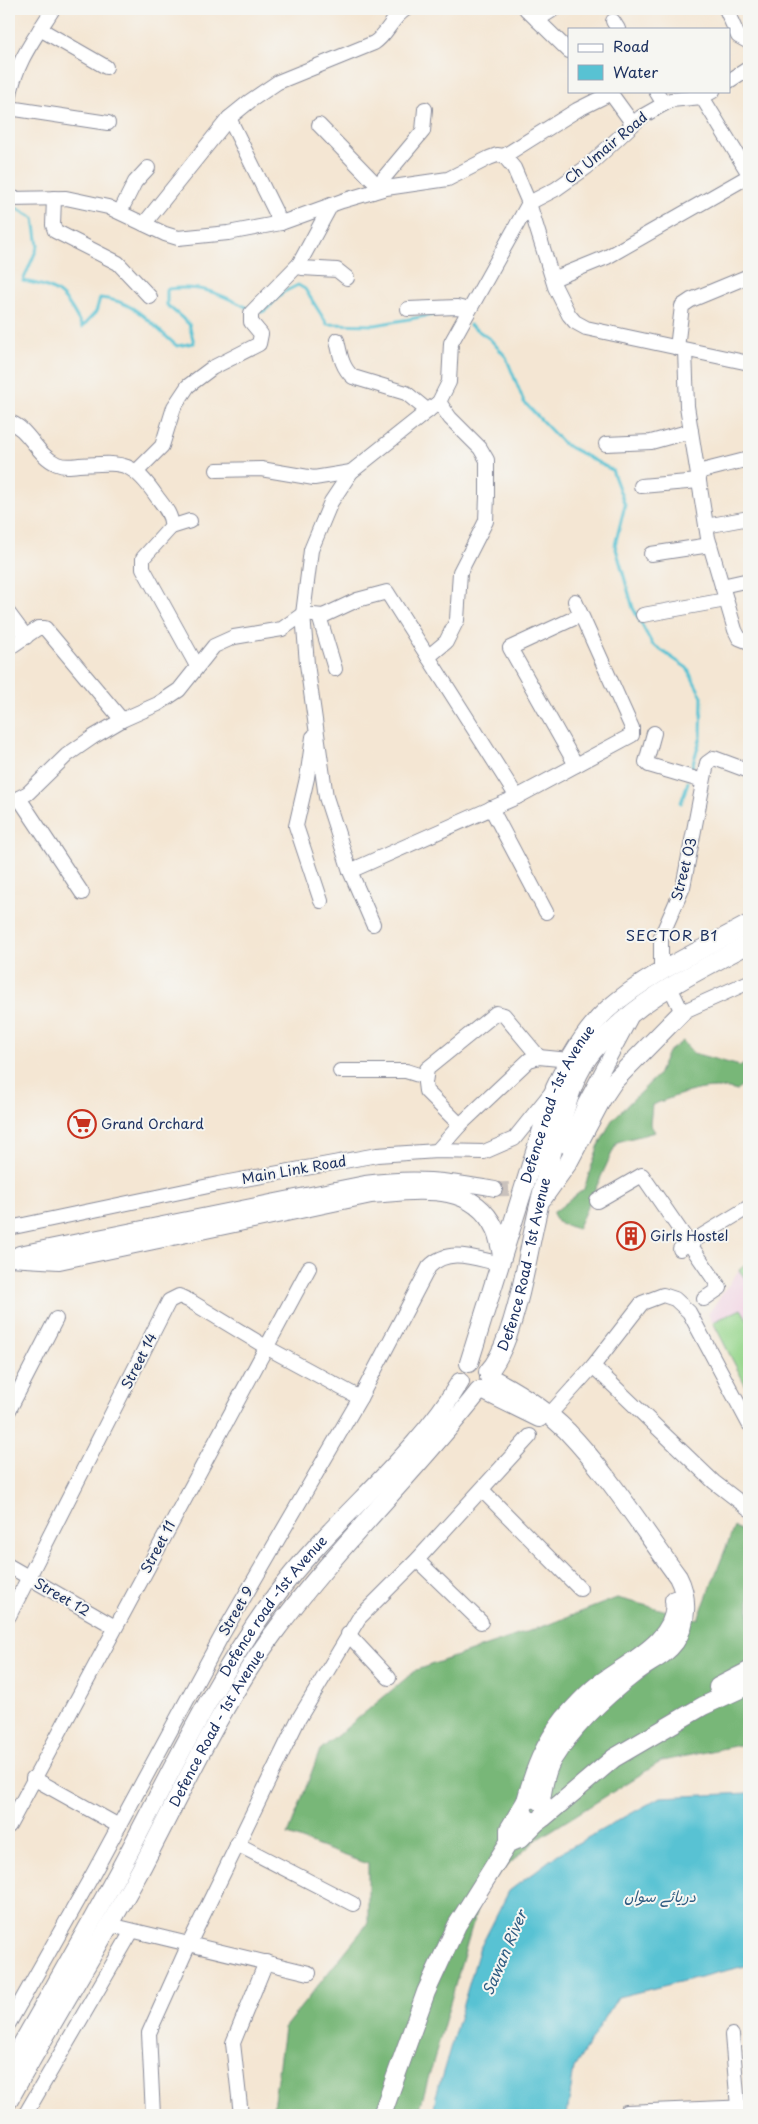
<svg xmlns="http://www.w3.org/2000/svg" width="758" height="2124" viewBox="0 0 758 2124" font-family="'Playpen Sans','Playpen Sans Arabic',sans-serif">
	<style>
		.built { fill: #f1d0e2 }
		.green { fill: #96d68c; stroke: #588275 }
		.forest { fill: #78b778; stroke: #4a736b }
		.water { fill: #58c2d3; stroke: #3a7898 }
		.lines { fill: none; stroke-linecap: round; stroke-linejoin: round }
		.stream { stroke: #58c2d3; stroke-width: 3 }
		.minor-tunnel { stroke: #c9c1bc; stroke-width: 14; stroke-dasharray: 14 7; stroke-linecap: butt }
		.minor-casing { stroke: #888a98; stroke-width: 16 }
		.major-casing { stroke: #888a98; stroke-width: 20 }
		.minor { stroke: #fff; stroke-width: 14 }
		.major { stroke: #fff; stroke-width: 18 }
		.labels { text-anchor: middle; stroke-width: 4; stroke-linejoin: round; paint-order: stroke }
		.street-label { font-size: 14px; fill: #1b2f5e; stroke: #f6f6f2 }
		.poi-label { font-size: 14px; fill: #1b2f5e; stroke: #f6f6f2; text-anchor: start }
		.neighbourhood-label { font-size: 15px; letter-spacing: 1px; fill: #1b2f5e; stroke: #f6f6f2 }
		.water-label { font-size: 15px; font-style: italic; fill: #2d5b81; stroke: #f6f6f2 }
	</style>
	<rect width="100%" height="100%" fill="#f6f6f2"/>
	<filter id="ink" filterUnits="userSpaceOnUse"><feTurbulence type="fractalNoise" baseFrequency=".02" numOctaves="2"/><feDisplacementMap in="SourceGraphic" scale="10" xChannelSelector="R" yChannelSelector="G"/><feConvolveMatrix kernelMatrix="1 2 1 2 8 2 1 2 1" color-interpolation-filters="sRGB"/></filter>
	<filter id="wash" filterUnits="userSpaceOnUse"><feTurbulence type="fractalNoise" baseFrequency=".0096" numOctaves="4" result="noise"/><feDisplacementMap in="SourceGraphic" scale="20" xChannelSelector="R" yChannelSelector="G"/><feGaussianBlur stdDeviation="1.12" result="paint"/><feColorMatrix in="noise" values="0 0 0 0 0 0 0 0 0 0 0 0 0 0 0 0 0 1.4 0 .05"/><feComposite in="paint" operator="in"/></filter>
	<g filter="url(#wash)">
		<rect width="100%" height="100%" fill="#f4e6d3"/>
		<!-- built -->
		<polygon class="built" points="749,1262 749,1392 708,1314 739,1270"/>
		<!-- green -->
		<g class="green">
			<polygon points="749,1262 749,1284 739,1270"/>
			<polygon points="741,1309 749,1322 749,1392 713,1322"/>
		</g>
		<!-- forest -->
		<g class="forest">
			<path d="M683,1041L693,1053L740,1066L749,1063V1078L737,1091C709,1082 678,1095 652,1105L650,1124L655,1132L617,1142L577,1229L557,1222L553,1213L584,1189L598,1147L612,1120L658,1075L668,1052Z"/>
			<polygon points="734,1527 749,1534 749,1743 662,1761 536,1840 483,1888 418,2115 272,2115 284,2028 368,1923 368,1864 288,1835 320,1750 416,1670 547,1625 617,1598 698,1619"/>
		</g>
		<!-- water -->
		<polygon class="water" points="749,1793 749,1965 618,1997 574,2068 567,2115 433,2115 436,2096 479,1950 509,1891 558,1854 661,1797"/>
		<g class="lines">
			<!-- stream -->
			<g class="stream">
				<path d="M11,205L34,218L38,246L23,281C59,287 66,295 82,327L96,312L100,298C137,301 150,324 177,346L194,343L189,324L167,305V289C204,285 218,293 250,309"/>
				<polyline points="261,312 266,310 282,293 298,285 305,289 327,324 375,325 438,314"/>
				<polyline points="444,314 455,314"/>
				<polyline points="470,325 490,339 506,357 524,402 564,444 612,470 625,505 615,545 633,608 652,644 687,668 702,697 701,737 690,773"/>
				<polyline points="681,803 688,782"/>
			</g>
		</g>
	</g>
	<g filter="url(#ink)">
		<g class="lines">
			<!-- minor-tunnel -->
			<path class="minor-tunnel" d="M495,1189C534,1191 548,1180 567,1147"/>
			<defs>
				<g id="minor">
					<polyline points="526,9 569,51"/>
					<polyline points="726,9 738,36 749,42"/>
					<polyline points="537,20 554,9"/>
					<polyline points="613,21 618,29"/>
					<polyline points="40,29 106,67"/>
					<polyline points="729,81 749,68"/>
					<polyline points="609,91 633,124"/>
					<polyline points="656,91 664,104"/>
					<polyline points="702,97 749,174"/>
					<path d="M9,100C14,65 34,39 53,9"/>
					<polyline points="9,108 108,123"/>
					<polyline points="229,118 281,223"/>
					<polyline points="319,125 378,186"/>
					<polyline points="504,156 577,110 611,93"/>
					<polyline points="372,192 423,131 425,109"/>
					<polyline points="54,198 53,225 55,231 118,263 150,297"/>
					<polyline points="9,199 66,198 108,207 165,234 178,238 228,233 281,223 342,201 386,188 448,179 489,158 497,155 504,156 514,168 529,203 555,287 569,315 575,322 586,328 749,363"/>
					<polyline points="331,205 299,264 302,268 337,270 347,278"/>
					<polyline points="120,212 135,182 148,168"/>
					<path d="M144,224L229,118L250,101L278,82L374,43C388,34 391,18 406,9"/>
					<polyline points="553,279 607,257 749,176"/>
					<polyline points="408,309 457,307 469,310"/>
					<path d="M337,340C340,354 342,368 353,377L406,393L428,411"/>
					<polyline points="677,348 682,306 691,300 749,276"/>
					<polyline points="685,350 687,406 708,538 735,630 739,638 749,642"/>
					<path d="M9,422C29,428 36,455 57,464C64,467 71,466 79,465C122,463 131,459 157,497C163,505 173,516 171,527L143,558V568L197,666"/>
					<polyline points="606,444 651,442 691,431"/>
					<polyline points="217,470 261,469 314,478 351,472"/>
					<polyline points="137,471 162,446 174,407 188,386 212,368 259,344 261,334 251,322 251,313 299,264"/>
					<polyline points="698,472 749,459"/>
					<polyline points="641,486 699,481"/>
					<polyline points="706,526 749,518"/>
					<polyline points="171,527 190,521"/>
					<polyline points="651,554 710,545"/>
					<polyline points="722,586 749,580"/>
					<polyline points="9,614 26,637"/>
					<polyline points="643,615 726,600"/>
					<polyline points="319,616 335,669"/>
					<polyline points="9,648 38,628 45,628 122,720"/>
					<polyline points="428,657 446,642 457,620 460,572 486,521 487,496 487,460 480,448 450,418 439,402"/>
					<polyline points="654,733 646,762 649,765 703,781"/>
					<polyline points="313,737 307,778 296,826 321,901"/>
					<polyline points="576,765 510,648 581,615"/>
					<polyline points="19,798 82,893"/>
					<polyline points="9,803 28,793 67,755 93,737 122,720 158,704 179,690 214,646 234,637 282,629 303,614 323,616 357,600 387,592 517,797"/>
					<polyline points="491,808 546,912"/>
					<polyline points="350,871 517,797 632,735 632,728 575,601"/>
					<polyline points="373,924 350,871 326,797 307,664 303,614 311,550 331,502 351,472 439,402 449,382 451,343 529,203 556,189 587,167 641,117 671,100 702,97 713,91"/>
					<polyline points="661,973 661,937 683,887 707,763 714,758 749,771"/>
					<polyline points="670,987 682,1012 749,982"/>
					<polyline points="340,1071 406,1071 425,1077"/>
					<polyline points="460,1125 426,1091 425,1083 427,1069 496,1013 504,1015 539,1057"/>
					<polyline points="567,1147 585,1103 630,1019"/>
					<polyline points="437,1151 460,1125 529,1060 539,1057 569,1060"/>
					<polyline points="597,1201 642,1175 720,1288 704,1299"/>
					<polyline points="9,1228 218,1184 377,1155 437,1151 484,1152 514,1139 551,1093"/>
					<polyline points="680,1249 749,1207"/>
					<path d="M19,1253L365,1183C416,1176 445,1180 495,1189"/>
					<polyline points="593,1366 714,1482 749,1509"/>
					<polyline points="9,1410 56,1319"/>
					<polyline points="549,1415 593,1366 642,1303 663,1295 675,1299 689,1312 749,1424"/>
					<polyline points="482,1490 580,1589"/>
					<polyline points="417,1560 481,1622"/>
					<polyline points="9,1566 115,1627"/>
					<polyline points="9,1616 169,1301 179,1296 190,1301 266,1347 360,1398"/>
					<polyline points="348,1634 389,1678"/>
					<polyline points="33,1778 119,1826"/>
					<polyline points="9,1826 309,1268"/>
					<polyline points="237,1844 353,1904"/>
					<polyline points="110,1925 309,1973"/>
					<path d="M9,2023L93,1874L221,1637L360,1398L429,1267C449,1246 476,1259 501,1264"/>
					<polyline points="732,2035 738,2107"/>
					<polyline points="626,2112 749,2107"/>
					<polyline points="25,2115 132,1931"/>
					<polyline points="153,2115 149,2033 189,1944 298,1720 359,1618 417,1560 530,1436"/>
					<polyline points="241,2115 233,2043 266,1962"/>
				</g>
				<g id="major">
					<polyline points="543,1198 568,1163 602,1099 614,1081 682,1012"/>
					<path d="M9,1257L59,1260L371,1194C416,1191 472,1180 495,1229C499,1237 500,1247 502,1255"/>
					<path id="s1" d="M469,1363L555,1088C568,1060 585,1030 608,1009C649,973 702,950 749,924"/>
					<path id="s2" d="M488,1372C508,1351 521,1291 527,1262C536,1216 546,1171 560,1126C568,1100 576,1071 594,1050C634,1001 694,973 749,944"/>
					<path d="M489,1377C518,1392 544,1408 567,1431C609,1475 642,1528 678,1577C688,1596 688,1623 675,1642C665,1656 649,1662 636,1672C605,1696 573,1726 552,1760C545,1772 543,1787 541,1800"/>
					<polyline points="482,1390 539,1418"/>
					<polyline points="718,1687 749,1671"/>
					<path d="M526,1801C534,1770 544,1744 564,1719C573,1709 583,1698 593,1689C618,1667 681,1642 674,1600"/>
					<polyline points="543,1818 614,1758 703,1706 749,1685"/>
					<polyline points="509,1842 520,1839 537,1822"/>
					<path id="s3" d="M9,2067C49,1996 90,1926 128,1854C174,1766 217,1675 276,1595C331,1520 414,1460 460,1382"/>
					<path id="s4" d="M9,2100C52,2021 100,1945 143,1865C184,1787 221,1705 273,1634C336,1548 413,1475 479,1391"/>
					<path d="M382,2115L426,1992L457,1925L509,1842V1829L526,1801C540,1793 552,1809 540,1820L532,1822L525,1817L522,1809"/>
				</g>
			</defs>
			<!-- minor casing -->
			<use href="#minor" class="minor-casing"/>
			<!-- major casing -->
			<use href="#major" class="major-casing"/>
			<!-- minor -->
			<use href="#minor" class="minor"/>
			<!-- major -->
			<use href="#major" class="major"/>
		</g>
	</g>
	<!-- icons -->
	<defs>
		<symbol id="supermarket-ring" viewBox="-11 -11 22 22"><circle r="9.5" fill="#f6f6f2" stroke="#c8321e" stroke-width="1.5"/><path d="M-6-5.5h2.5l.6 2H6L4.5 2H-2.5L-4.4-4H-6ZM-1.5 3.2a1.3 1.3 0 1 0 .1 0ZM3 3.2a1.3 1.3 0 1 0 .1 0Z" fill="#c8321e"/></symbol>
		<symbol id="building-ring" viewBox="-11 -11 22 22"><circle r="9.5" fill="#f6f6f2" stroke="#c8321e" stroke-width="1.5"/><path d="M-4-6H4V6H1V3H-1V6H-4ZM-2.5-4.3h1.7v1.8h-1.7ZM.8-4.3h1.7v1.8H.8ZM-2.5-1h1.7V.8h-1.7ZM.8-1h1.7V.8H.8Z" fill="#c8321e"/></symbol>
	</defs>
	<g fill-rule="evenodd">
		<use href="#supermarket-ring" x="66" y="1108" width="32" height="32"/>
		<use href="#building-ring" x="615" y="1220" width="32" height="32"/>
	</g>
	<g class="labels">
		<!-- street labels -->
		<g class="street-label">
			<text transform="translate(606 148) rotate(-40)" y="5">Ch Umair Road</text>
			<text transform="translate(684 869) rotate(-76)" y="5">Street 03</text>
			<text dy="5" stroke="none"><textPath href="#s1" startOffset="274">Defence road -1st Avenue</textPath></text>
			<text transform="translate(294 1170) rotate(-10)" y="5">Main Link Road</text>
			<text dy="5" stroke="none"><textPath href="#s2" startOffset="115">Defence Road - 1st Avenue</textPath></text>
			<text transform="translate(139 1361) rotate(-63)" y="5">Street 14</text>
			<text transform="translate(158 1547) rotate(-62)" y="5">Street 11</text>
			<text transform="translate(62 1597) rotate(30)" y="5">Street 12</text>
			<text dy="5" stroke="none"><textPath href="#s3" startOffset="532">Defence road -1st Avenue</textPath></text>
			<text transform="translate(236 1611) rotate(-60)" y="5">Street 9</text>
			<text dy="5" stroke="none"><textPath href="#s4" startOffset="426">Defence Road - 1st Avenue</textPath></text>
		</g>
		<!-- poi labels -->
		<g class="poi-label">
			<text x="101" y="1129">Grand Orchard</text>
			<text x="650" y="1241">Girls Hostel</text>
		</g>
		<!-- neighbourhood labels -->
		<g class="neighbourhood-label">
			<text x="672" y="941">SECTOR B1</text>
		</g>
		<!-- water labels -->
		<g class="water-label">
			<text x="660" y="1902">دریائے سواں</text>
			<text transform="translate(505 1953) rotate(-67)" y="5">Sawan River</text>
		</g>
	</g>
	<!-- margin -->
	<rect width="758" height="2124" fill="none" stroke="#f6f6f2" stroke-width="30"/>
	<!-- legend -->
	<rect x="568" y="28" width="162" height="65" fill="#f6f6f2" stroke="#9ea6b7"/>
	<rect x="578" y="44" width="25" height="8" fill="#ffffff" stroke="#9ea6b7"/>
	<text x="613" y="52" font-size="15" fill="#1b2f5e">Road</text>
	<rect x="578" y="65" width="25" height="15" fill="#58c2d3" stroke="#9ea6b7"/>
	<text x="613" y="78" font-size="15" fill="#1b2f5e">Water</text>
</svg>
